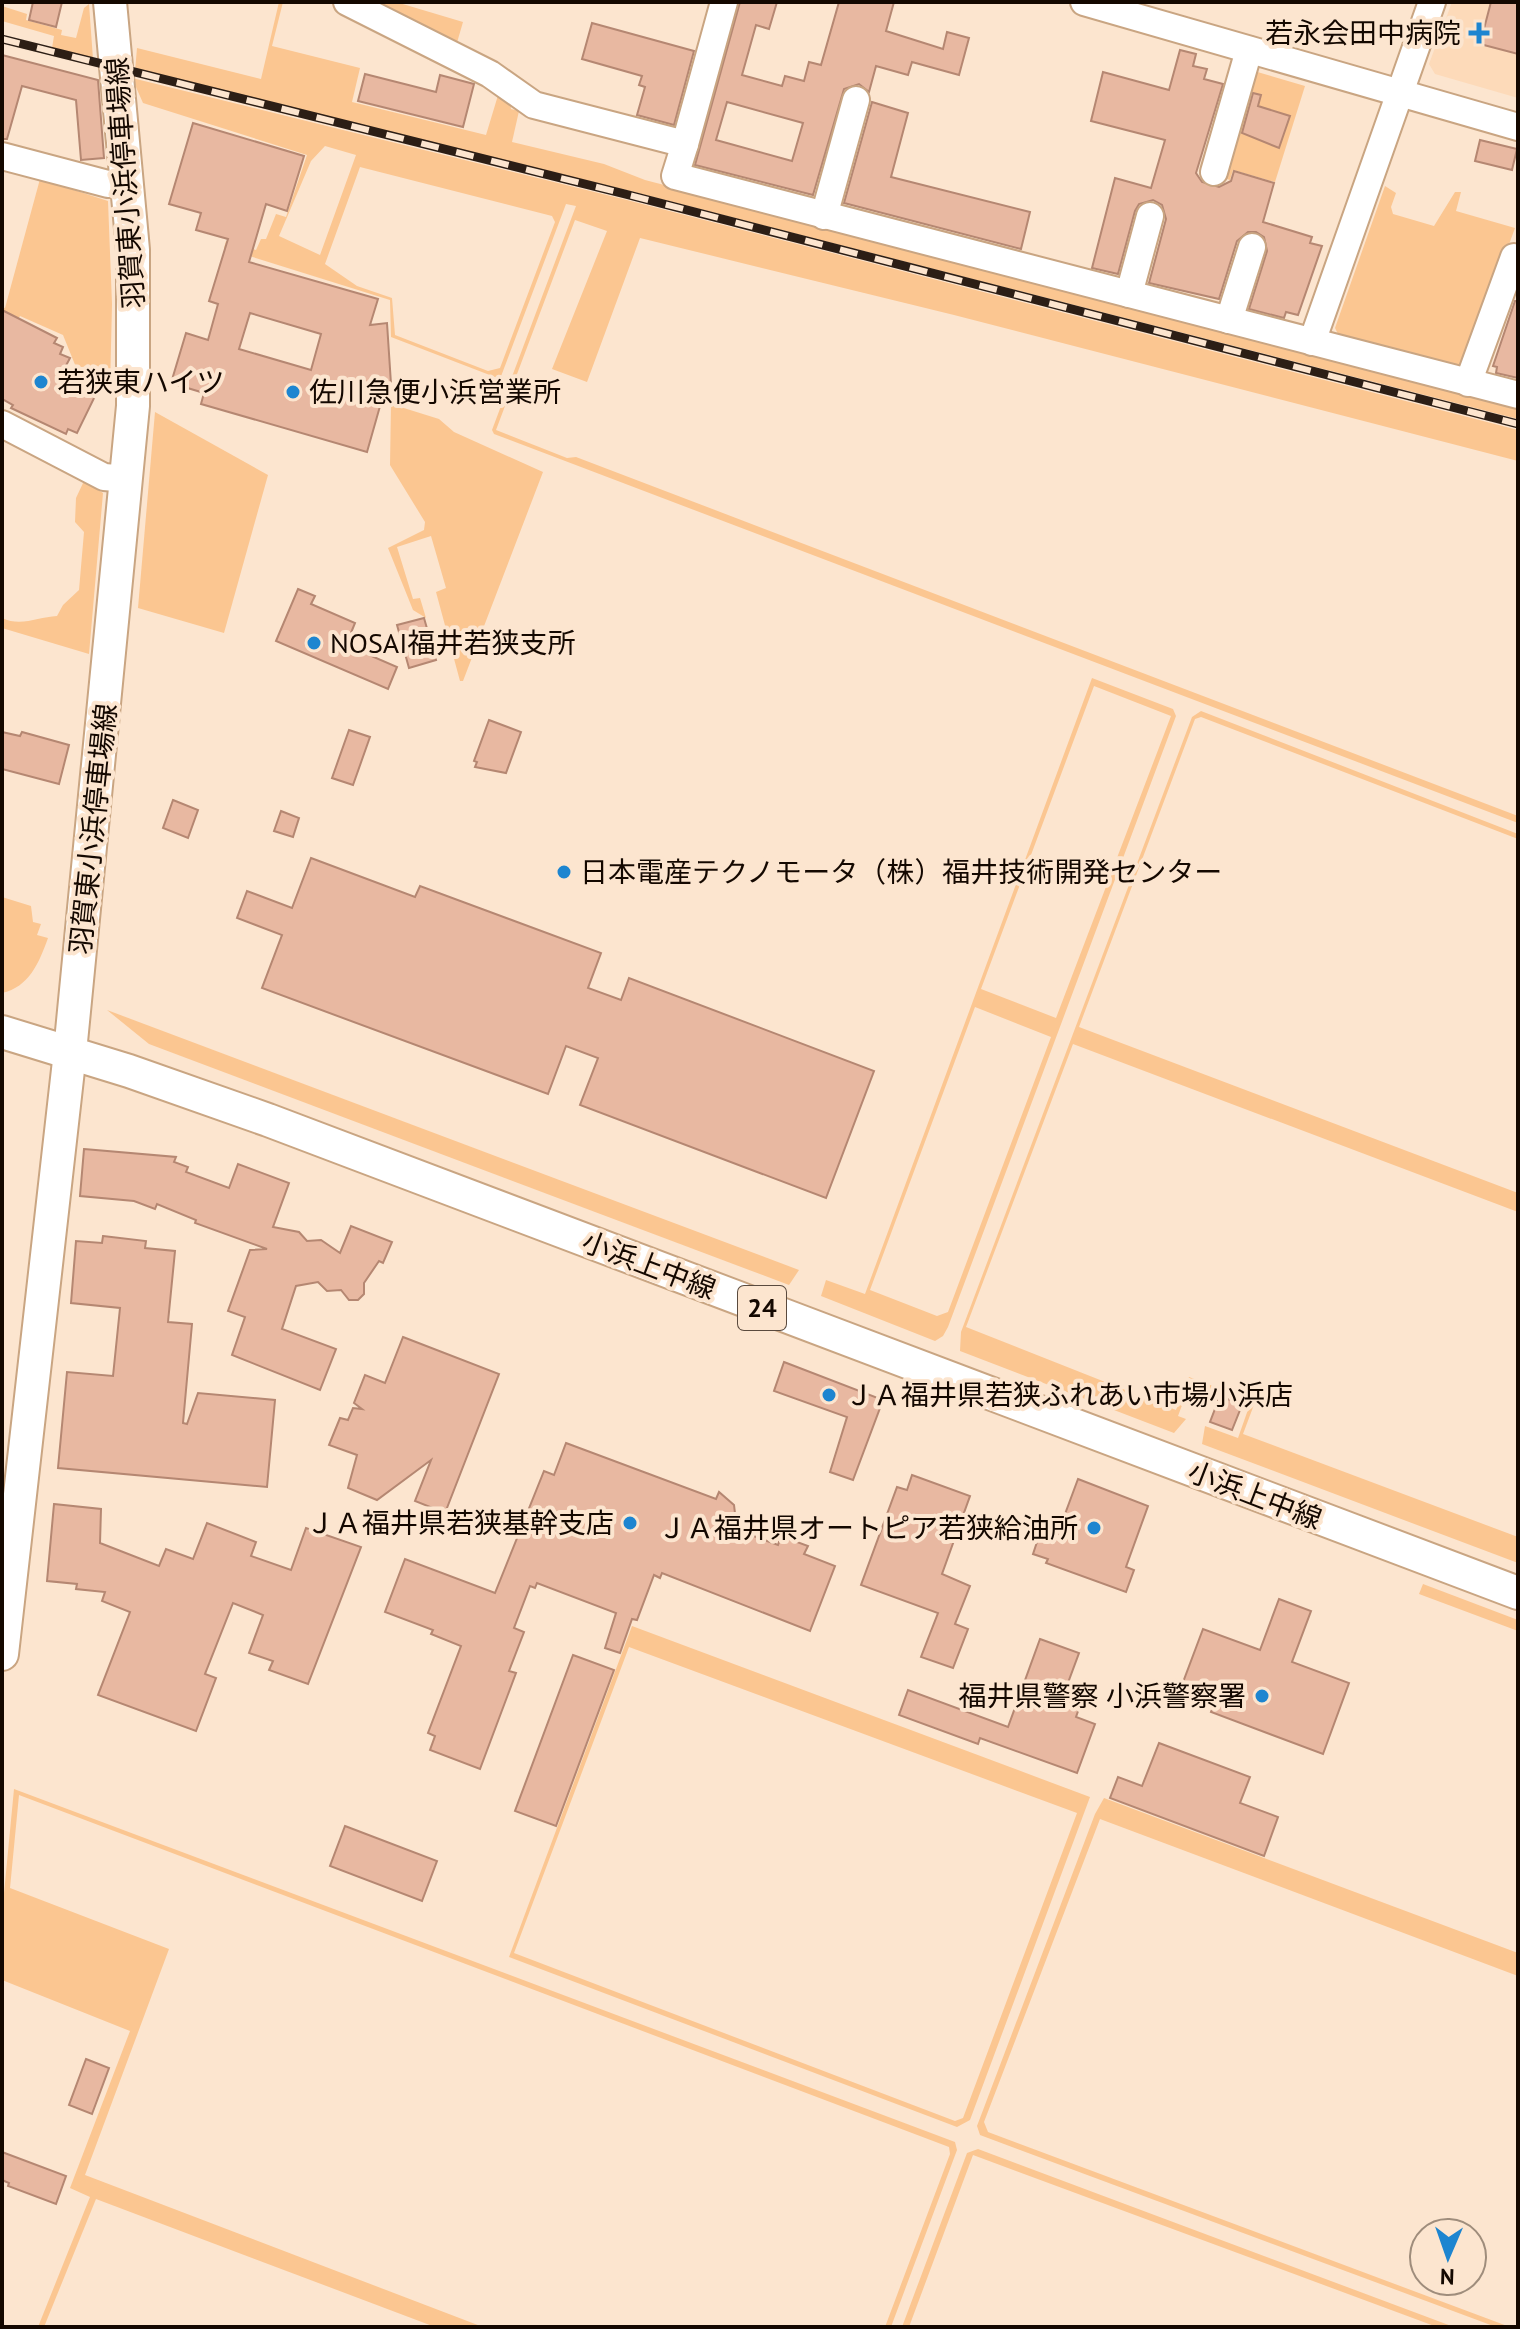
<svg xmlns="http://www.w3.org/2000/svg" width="1520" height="2329" viewBox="0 0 1520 2329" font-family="'PT Sans','Noto Sans JP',sans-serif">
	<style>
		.built { fill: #fddab9 }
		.green { fill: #fbc691; fill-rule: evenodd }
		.building { fill: #e8b8a1; stroke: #b58772; stroke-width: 2; fill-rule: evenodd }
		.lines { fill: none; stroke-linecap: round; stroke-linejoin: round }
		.minor-casing { stroke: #c9a582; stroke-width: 30 }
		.major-casing { stroke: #c9a582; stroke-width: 36 }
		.minor { stroke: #fff; stroke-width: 26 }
		.major { stroke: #fff; stroke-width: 32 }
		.rail-casing { stroke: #2c1e15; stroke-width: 9 }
		.rail { stroke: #fce5cf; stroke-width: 6; stroke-dasharray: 18; stroke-linecap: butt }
		.poi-dot { fill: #1d85d0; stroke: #fce5cf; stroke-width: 3 }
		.labels { text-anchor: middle; stroke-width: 8; stroke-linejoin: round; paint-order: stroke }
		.shield { fill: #fce5cf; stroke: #5a4a3e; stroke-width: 2 }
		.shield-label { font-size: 26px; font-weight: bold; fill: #140800 }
		.poi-label { font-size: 28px; fill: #140800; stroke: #fce5cf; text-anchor: start }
		.street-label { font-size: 28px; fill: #140800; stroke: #fce5cf }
	</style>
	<rect width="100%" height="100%" fill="#fce5cf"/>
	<!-- built -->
	<polygon class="built" points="1452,2 1518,2 1518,98 1435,74 1429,64"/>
	<!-- green -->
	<g class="green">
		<polygon points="279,2 283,2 272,46 360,68 352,102 486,135 499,92 510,99 511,109 519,111 512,142 604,164 645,180 1518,408 1518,419 626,190 135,71 137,48 261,79"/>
		<polygon points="369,2 396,2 463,22 456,46"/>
		<polygon points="89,4 93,59 52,48 54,36 2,21 2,6 27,14 26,20 62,30 61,35 76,38 84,8"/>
		<polygon points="1254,71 1305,86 1275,182 1233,170 1230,180 1220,177"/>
		<path d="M132,78L623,199L1518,430V461L954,315L640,238L587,382L552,369L607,231L575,220L496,430L567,458L576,457L1518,816V823L494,434L492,430L576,206L566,204L500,379L391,337L390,300L224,248L226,241L256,250L261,239H266L276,214L286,217L307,155L143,103ZM325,146L356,155L320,255L279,236L311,161ZM360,167L552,216L555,222L500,368L488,371L395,335L392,298L357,286L325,264Z"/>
		<polygon points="40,179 108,201 112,304 110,389 80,377 63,335 20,316 17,321 2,325 2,307 5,308"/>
		<polygon points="1385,186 1396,193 1391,207 1393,214 1434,226 1455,192 1461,192 1456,211 1515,228 1466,362 1455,368 1341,340 1335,328"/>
		<polygon points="391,404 439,419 454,432 543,472 463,681 460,681 436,592 446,588 431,536 397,547 413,599 420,598 426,618 413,610 388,548 424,530 425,522 390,465"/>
		<polygon points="155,412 268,475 224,633 138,608"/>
		<path d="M84,481L103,493L89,654L2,628V618C21,627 38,617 57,616L63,605L79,590L84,532L75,522L76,498Z"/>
		<path d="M1092,678L1173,709L1176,716L948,1327L943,1336L935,1341L821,1296L826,1280L865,1294ZM1094,686L1171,716L1056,1018L981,989ZM975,1007L1051,1037L948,1312L937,1316L870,1290Z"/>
		<polygon points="1201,711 1518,834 1518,839 1201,717 1195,719 1079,1027 1518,1193 1518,1212 1073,1044 966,1327 1176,1410 1189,1377 1255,1402 1243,1434 1518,1537 1518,1563 1202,1444 1205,1426 1238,1438 1250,1404 1191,1381 1178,1416 1186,1419 1174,1433 960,1351 961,1332 1192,717"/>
		<path d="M2,897L31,906L33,922L41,924L37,935L48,938C39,963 29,987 2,993Z"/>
		<polygon points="107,1010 799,1270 789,1285 149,1044"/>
		<polygon points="1423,1584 1518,1620 1518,1631 1419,1594"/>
		<path d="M632,1626L1090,1797L970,2120L957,2127L509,1957ZM629,1647L1077,1813L963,2118L955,2121L514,1953Z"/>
		<polygon points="14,1789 955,2142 957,2150 891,2327 885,2327 950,2154 949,2147 19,1795 10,1888 169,1949 85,2175 483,2327 435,2327 96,2199 44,2327 38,2327 90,2197 70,2188 130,2031 2,1980 2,1914"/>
		<polygon points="1104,1798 1518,1953 1518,1976 1100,1819 984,2122 988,2132 1510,2327 1496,2327 980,2135 977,2126 1095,1814"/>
		<polygon points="978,2149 1454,2327 1437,2327 973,2155 909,2327 902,2327 967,2153"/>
	</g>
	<!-- building -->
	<g class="building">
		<polygon points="33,2 62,2 56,27 29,20"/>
		<path d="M740,2H777L769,29L756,25L742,75L782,86L785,76L804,81L809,62L821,65L839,2H894L886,31L943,49L947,32L969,38L959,75L912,62L908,75L876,66L869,92L859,84L844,89L813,195L695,165ZM727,102L803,123L792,161L716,140Z"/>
		<polygon points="1491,2 1518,2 1518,54 1480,44"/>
		<polygon points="592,23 694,51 674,125 637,115 645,87 639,85 642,76 582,59"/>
		<polygon points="1180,50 1196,54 1193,66 1207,69 1204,79 1223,84 1196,173 1202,182 1219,187 1231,181 1234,171 1274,183 1263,222 1312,237 1310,243 1322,246 1298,315 1286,312 1284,318 1249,309 1267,251 1264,237 1256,232 1248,232 1237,241 1219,299 1149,283 1166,219 1162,205 1153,200 1139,204 1135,211 1118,274 1092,268 1115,178 1151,188 1165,140 1091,121 1103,72 1169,90"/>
		<polygon points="2,55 98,80 104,158 81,160 76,100 22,86 7,139 2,139"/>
		<polygon points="365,74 436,92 440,75 474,84 463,127 358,101"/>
		<polygon points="1253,93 1261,95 1258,106 1290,116 1279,148 1242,133"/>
		<polygon points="872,102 908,113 891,177 1030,212 1021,249 844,203"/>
		<path d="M193,123L304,156L287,211L266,204L249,262L378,299L370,325L387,323L391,384L386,385L367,452L201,404L204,393L171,383L186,333L208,340L218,304L209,301L228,239L196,230L201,213L169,204ZM250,313L321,334L311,370L239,349Z"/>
		<polygon points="1480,140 1517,149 1512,170 1475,161"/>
		<polygon points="1515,301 1518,301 1518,378 1496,373 1497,367 1493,366"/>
		<polygon points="2,310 57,338 54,343 63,347 60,354 70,358 62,373 98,390 77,433 68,429 66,434 11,408 13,405 2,399"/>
		<polygon points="298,589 315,596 311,604 355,623 346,645 397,667 388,689 276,641"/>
		<polygon points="424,618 436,660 409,668 397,625"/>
		<polygon points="489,720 521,732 506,773 475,767 477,762 474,761"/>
		<polygon points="349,730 370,737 353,785 332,778"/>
		<polygon points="2,732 20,736 22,732 69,745 59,784 2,769"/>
		<polygon points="173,800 198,810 188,838 163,828"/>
		<polygon points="281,811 299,818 293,837 274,831"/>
		<polygon points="311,858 415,897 420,886 601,953 588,988 621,1000 629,978 874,1071 826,1198 580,1105 598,1058 566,1046 548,1094 262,988 282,935 237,918 247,891 292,908"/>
		<polygon points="84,1149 176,1157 174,1162 188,1167 186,1172 229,1188 238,1164 289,1183 273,1227 299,1232 307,1241 321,1240 340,1253 351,1226 392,1242 383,1263 379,1261 364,1283 364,1294 358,1300 349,1300 341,1290 327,1291 318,1282 296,1286 282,1329 336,1349 320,1390 232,1355 245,1317 228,1311 250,1250 267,1249 195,1223 196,1220 157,1204 155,1209 134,1201 80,1196"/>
		<polygon points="103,1236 146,1241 145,1248 175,1251 168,1322 192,1324 183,1423 187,1424 198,1393 275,1400 267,1487 58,1468 67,1372 113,1376 120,1308 71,1303 76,1241 102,1243"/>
		<polygon points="403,1337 499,1374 445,1513 415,1501 431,1460 377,1500 348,1488 357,1455 329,1445 340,1418 348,1420 353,1408 362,1409 354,1403 365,1375 385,1383"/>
		<polygon points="784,1362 883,1400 853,1480 830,1472 847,1417 774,1391"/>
		<polygon points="1220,1396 1242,1405 1232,1430 1210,1422"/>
		<polygon points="566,1443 716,1499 719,1492 734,1505 737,1530 778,1545 781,1536 808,1546 804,1554 835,1566 810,1631 662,1573 660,1578 654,1575 637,1620 632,1619 620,1653 605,1648 616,1613 537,1583 535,1588 530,1586 514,1628 524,1632 509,1671 516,1673 480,1769 430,1750 435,1736 428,1733 461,1646 431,1634 433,1630 385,1612 405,1559 495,1593 544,1471 554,1475"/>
		<polygon points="912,1475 970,1496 942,1574 970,1586 955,1624 968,1629 953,1668 921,1657 938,1613 861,1585 897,1487 907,1490"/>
		<polygon points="1078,1479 1148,1506 1126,1567 1134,1570 1126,1592 1046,1563 1048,1559 1033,1554 1040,1533 1055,1541"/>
		<polygon points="54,1504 101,1509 100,1543 159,1566 166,1549 193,1559 207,1523 256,1542 251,1556 291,1570 306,1528 361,1547 308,1684 269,1670 273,1661 249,1653 263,1615 233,1603 205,1674 216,1678 196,1731 98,1695 130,1612 102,1601 105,1592 76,1589 77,1584 47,1581"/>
		<polygon points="1279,1599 1311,1611 1292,1662 1349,1683 1323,1754 1211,1712 1217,1698 1182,1685 1203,1629 1260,1650"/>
		<polygon points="1040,1639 1079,1653 1065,1691 1083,1697 1076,1717 1095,1724 1077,1773 980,1738 978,1744 899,1715 908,1690 1008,1727"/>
		<polygon points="573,1655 614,1670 556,1826 515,1811"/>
		<polygon points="1159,1743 1250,1777 1240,1803 1278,1817 1264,1856 1110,1798 1118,1777 1142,1786"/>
		<polygon points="345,1826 437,1861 422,1901 330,1866"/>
		<polygon points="86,2059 109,2068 92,2114 69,2105"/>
		<polygon points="2,2152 66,2176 56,2204 8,2186 9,2183 2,2180"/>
	</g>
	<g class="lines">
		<defs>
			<g id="minor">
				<polyline points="347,2 490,74 534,105 685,144 724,2"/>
				<polyline points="1084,2 1518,127"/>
				<polyline points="685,144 675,176 1518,395"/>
				<polyline points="2,156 108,184 128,183"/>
				<polyline points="1214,172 1249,50"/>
				<polyline points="824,216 856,100"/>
				<polyline points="1129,294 1150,216"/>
				<polyline points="1229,320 1252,247"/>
				<polyline points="1312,342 1432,2"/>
				<polyline points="1468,383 1514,257 1518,258"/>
				<polyline points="2,424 104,477 128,479"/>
			</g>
			<g id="major">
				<polyline points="2,1032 129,1071 268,1120 1518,1593"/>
				<polyline points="2,1654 70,1052 133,406 133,250 110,2"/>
			</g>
		</defs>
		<!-- minor casing -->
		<use href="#minor" class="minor-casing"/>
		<!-- major casing -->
		<use href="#major" class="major-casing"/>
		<!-- minor -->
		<use href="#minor" class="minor"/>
		<!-- major -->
		<use href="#major" class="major"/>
		<defs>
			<polyline id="rail" points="2,39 625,194 1518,424"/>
		</defs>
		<!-- rail casing -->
		<use href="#rail" class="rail-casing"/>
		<!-- rail -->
		<use href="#rail" class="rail"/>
	</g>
	<!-- markers -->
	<g class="poi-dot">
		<path d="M1475 21h8v8h8v8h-8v8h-8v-8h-8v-8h8z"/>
		<circle cx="41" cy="382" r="8"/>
		<circle cx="293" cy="392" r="8"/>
		<circle cx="314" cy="643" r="8"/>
		<circle cx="564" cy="872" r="8"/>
		<circle cx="829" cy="1395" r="8"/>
		<circle cx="630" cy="1523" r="8"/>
		<circle cx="1094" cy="1528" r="8"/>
		<circle cx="1262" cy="1696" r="8"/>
	</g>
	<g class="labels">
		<!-- shield labels -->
		<rect class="shield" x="738" y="1286" width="48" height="44" rx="6"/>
		<g class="shield-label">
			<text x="762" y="1317">24</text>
		</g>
		<!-- poi labels -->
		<g class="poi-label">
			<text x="1461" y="43" text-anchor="end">若永会田中病院</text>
			<text x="57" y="392">若狭東ハイツ</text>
			<text x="309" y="402">佐川急便小浜営業所</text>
			<text x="330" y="653">NOSAI福井若狭支所</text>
			<text x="580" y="882">日本電産テクノモータ（株）福井技術開発センター</text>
			<text x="845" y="1405">ＪＡ福井県若狭ふれあい市場小浜店</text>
			<text x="614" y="1533" text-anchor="end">ＪＡ福井県若狭基幹支店</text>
			<text x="1078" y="1538" text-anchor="end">ＪＡ福井県オートピア若狭給油所</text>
			<text x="1246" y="1706" text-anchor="end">福井県警察 小浜警察署</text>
		</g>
		<!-- street labels -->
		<g class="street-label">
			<text transform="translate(125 183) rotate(-94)" y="10">羽賀東小浜停車場線</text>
			<text transform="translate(93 829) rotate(-84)" y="10">羽賀東小浜停車場線</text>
			<text transform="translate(649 1265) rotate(21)" y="10">小浜上中線</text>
			<text transform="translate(1255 1495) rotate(21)" y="10">小浜上中線</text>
		</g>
	</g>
	<!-- border -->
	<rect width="1520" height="2329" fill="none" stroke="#140800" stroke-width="8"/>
	<!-- north arrow -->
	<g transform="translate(1448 2257) rotate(182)"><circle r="38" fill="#fce5cf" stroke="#9f8d7c" stroke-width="2"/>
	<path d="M0-6L14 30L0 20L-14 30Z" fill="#1d85d0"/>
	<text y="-12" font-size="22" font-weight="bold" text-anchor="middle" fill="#140800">N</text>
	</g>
</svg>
